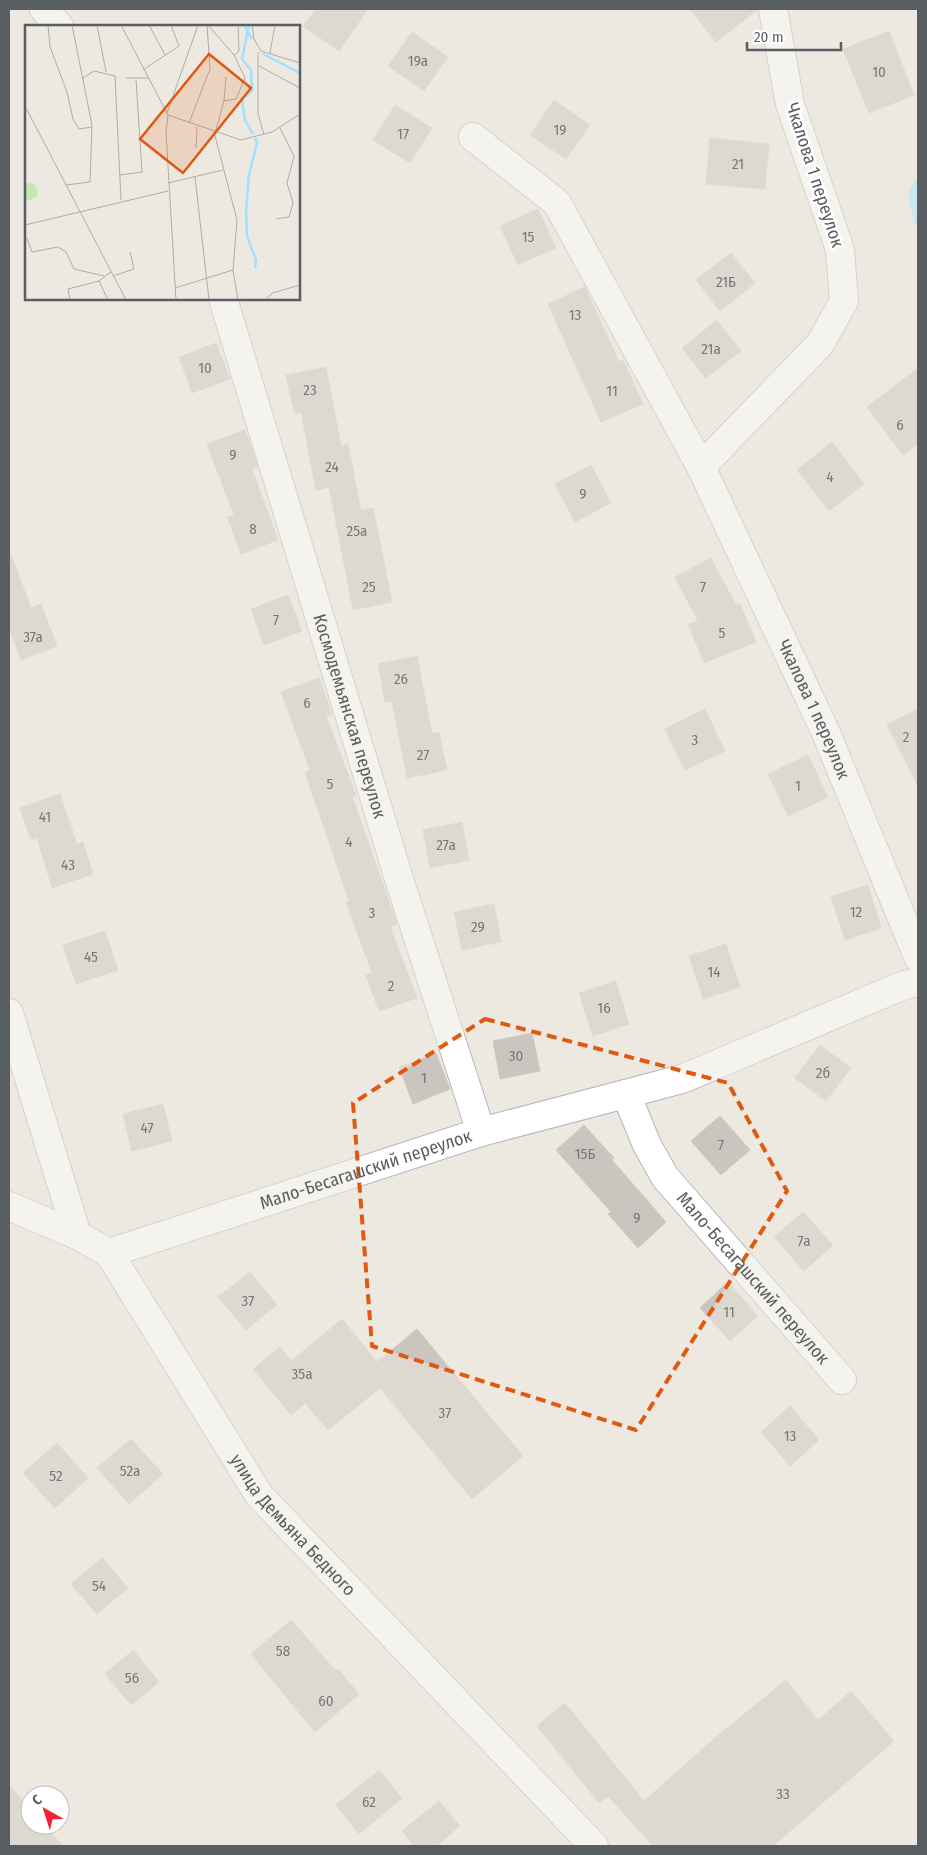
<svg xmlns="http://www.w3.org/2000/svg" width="927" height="1855" viewBox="0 0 927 1855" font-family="'Fira Sans Condensed',sans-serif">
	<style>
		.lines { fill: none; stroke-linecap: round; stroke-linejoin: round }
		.stream { stroke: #9fe2ff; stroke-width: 9 }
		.building { fill: #cac5bf; stroke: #d2c9be }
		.street-casing { stroke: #b3b8bc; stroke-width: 30 }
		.street { stroke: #fff; stroke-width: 28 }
		.marked { fill: none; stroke: #e15910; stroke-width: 4; stroke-dasharray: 10 6; stroke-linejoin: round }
		.labels { text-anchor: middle; stroke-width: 5; stroke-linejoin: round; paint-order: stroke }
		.number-label { font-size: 15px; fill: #757879 }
		.street-label { font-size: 18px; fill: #595e62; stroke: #fff }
		.inset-river { fill: none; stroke: #9fe2ff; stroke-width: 2.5 }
		.inset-road { fill: none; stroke: #aeadaa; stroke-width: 1 }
		.view { fill: #e15910; fill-opacity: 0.15; stroke: #e15910; stroke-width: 2.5 }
		.inset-edge { fill: none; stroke: #595e62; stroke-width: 2.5 }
	</style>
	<rect width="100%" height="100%" fill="#ede9e0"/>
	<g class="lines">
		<!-- stream -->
		<polyline class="stream" points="918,184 913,194 918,220"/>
	</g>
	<!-- building -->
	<g class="building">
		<polygon points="316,9 368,9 339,51 303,26"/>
		<polygon points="690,9 758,9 716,42"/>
		<polygon points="889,31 914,95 869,113 843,49"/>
		<polygon points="412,32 448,57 424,91 388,66"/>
		<polygon points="554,100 590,125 566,159 530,135"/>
		<polygon points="395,105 432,128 410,163 373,140"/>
		<polygon points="710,138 769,144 765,189 706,184"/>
		<polygon points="538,209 556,248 518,265 500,226"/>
		<polygon points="731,253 755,283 720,311 696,280"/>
		<polygon points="585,287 619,362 623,360 643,404 601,422 548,304"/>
		<polygon points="717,320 741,351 706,378 682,348"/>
		<polygon points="216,343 230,379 192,393 179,357"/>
		<polygon points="326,367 341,446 348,444 361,510 373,508 392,602 353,610 329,487 316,490 301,412 294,413 286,375"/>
		<polygon points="918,368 918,444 903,455 867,407"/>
		<polygon points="245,430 258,467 252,469 278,540 241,554 227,517 234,515 207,444"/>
		<polygon points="832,442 864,484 829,511 797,470"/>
		<polygon points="591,465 611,503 575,522 555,484"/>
		<polygon points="11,554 31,608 41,604 57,646 21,660 9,628 9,555"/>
		<polygon points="711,558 736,605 740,604 756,642 704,663 688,624 698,621 675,577"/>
		<polygon points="288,595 302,631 264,645 251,609"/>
		<polygon points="417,656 432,734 439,732 447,770 407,778 392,701 385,702 378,664"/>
		<polygon points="319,678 332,714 326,716 356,795 352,796 397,924 390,927 417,998 379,1011 366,975 372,973 346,902 349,901 305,772 310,770 281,692"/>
		<polygon points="705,709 725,751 685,770 665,729"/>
		<polygon points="918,709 918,786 887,725"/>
		<polygon points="808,755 828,797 788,816 768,774"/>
		<polygon points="60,794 77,844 83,842 93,874 52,888 37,838 31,840 20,808"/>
		<polygon points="462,822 469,860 430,868 423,830"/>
		<polygon points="868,885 881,928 845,940 831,896"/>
		<polygon points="494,904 501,942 462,950 454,912"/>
		<polygon points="105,931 118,970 76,984 63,945"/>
		<polygon points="726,944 740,987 703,999 689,956"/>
		<polygon points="616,981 629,1024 593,1036 579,993"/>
		<polygon points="532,1033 540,1071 500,1079 493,1041"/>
		<polygon points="820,1045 851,1068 826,1101 795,1078"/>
		<polygon points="436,1053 450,1089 413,1104 399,1067"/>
		<polygon points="163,1104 172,1141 132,1151 123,1114"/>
		<polygon points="720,1116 750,1150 721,1175 691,1141"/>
		<polygon points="584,1125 614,1158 612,1160 666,1222 638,1248 608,1214 611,1212 556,1150"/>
		<polygon points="803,1212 833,1245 804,1271 774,1237"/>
		<polygon points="250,1272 277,1305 246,1330 218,1297"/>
		<polygon points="728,1282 758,1316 730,1341 700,1308"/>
		<polygon points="342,1319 377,1362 417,1329 523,1456 472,1499 380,1388 328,1430 305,1403 291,1415 253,1369 280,1347 291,1361"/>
		<polygon points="790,1406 819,1440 790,1466 761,1432"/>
		<polygon points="131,1439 163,1474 129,1504 97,1468"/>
		<polygon points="57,1443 88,1478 55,1508 23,1473"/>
		<polygon points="102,1558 128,1588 97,1614 71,1584"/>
		<polygon points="291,1620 336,1671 338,1669 359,1694 315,1732 251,1654"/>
		<polygon points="133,1650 159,1682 131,1705 105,1674"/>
		<polygon points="786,1680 818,1720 851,1691 894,1741 773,1846 653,1846 608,1796 599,1803 537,1726 565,1703 644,1801 716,1737"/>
		<polygon points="379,1770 402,1798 359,1834 336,1805"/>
		<polygon points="9,1785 30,1809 30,1825 44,1825 63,1846 9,1846"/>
		<polygon points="439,1801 460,1826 436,1846 414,1846 402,1831"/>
	</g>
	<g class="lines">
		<defs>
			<g id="street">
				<polyline points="44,9 59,26"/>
				<path id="s1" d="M473,137L557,203L701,467L826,733L918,957"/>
				<path id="s2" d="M223,299L400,882L481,1132"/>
				<polyline points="701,467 820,344 844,301 840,250 790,104 773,9"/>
				<polyline points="9,1013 77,1235"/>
				<path id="s3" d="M626,1094L647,1145L665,1177L842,1380"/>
				<path id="s4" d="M9,1206L77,1235L109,1253L259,1495L594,1846"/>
				<path id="s5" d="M109,1253L481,1132L682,1079L904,985L918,982"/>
			</g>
		</defs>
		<!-- street casing -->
		<use href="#street" class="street-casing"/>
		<!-- street -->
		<use href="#street" class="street"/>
	</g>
	<!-- marked area -->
	<path d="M0 0H927V1855H0ZM485,1019L728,1083L787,1191L636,1430L372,1346L353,1103Z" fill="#ede9e0" fill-opacity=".55" fill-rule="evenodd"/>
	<path class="marked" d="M485,1019L728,1083L787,1191L636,1430L372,1346L353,1103Z"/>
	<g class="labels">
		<!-- number labels -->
		<g class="number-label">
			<text x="418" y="66">19а</text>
			<text x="879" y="77">10</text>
			<text x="560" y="135">19</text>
			<text x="403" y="139">17</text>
			<text x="738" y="169">21</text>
			<text x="528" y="242">15</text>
			<text x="726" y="287">21Б</text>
			<text x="575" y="320">13</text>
			<text x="711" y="354">21a</text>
			<text x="205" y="373">10</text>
			<text x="310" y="395">23</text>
			<text x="612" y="396">11</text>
			<text x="900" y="430">6</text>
			<text x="233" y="460">9</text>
			<text x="332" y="472">24</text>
			<text x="830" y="482">4</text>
			<text x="583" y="499">9</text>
			<text x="253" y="534">8</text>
			<text x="357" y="536">25a</text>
			<text x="369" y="592">25</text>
			<text x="703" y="592">7</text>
			<text x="276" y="625">7</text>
			<text x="722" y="638">5</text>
			<text x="33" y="642">37а</text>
			<text x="401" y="684">26</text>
			<text x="307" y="708">6</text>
			<text x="906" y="742">2</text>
			<text x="695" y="745">3</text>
			<text x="423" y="760">27</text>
			<text x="330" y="789">5</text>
			<text x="798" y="791">1</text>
			<text x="45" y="822">41</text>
			<text x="349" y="847">4</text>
			<text x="446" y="850">27a</text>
			<text x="68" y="870">43</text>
			<text x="856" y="917">12</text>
			<text x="372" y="918">3</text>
			<text x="478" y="932">29</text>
			<text x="91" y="962">45</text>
			<text x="714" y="977">14</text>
			<text x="391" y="991">2</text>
			<text x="604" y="1013">16</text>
			<text x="516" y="1061">30</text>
			<text x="823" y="1078">2б</text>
			<text x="424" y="1083">1</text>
			<text x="147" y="1133">47</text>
			<text x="721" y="1150">7</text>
			<text x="585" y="1159">15Б</text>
			<text x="637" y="1223">9</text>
			<text x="804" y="1246">7a</text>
			<text x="248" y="1306">37</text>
			<text x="729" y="1317">11</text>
			<text x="302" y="1379">35а</text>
			<text x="445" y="1418">37</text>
			<text x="790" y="1441">13</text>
			<text x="130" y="1476">52а</text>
			<text x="56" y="1481">52</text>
			<text x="99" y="1591">54</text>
			<text x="283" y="1656">58</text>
			<text x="132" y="1683">56</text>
			<text x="326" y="1706">60</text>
			<text x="783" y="1799">33</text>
			<text x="369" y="1807">62</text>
		</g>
		<!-- street labels -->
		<g class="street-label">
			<text transform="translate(815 175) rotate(72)" y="6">Чкалова 1 переулок</text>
			<text dy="6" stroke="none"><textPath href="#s1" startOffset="675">Чкалова 1 переулок</textPath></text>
			<text dy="6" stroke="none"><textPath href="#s2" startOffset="436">Космодемьянская переулок</textPath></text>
			<text dy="6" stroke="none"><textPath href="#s5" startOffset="270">Мало-Бесагашский переулок</textPath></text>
			<text dy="6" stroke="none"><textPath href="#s3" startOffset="226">Мало-Бесагашский переулок</textPath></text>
			<text dy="6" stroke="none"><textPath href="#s4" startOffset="440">улица Демьяна Бедного</textPath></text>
		</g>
	</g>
	<!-- overview -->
	<g transform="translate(25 25)">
		<rect width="275" height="275" fill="#ede9e0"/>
		<path d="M6,158L11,161L13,171L0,177V159Z" fill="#c1e7bb"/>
		<path class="inset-river" d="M219,0L227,14M224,0L217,34L226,45L227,66L217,74L220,95L228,109M238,29L275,48M230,113L232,118L224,150L221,185L222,211L231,235L230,243"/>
		<path class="inset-road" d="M23,0L25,22L42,67L48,94L54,104L67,102M72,0L81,47M96,0L143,90L141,107L151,275M124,0L140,30M183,0L209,30L220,53L211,74L199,76M227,0L229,14L236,26L275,38M233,27V88L239,110M245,28L250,0M209,30L214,26L213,0M234,41L275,63M118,45L154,21L146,0M58,53L69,46L90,51L96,175M101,53H123M0,81L101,275M142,88L173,0M143,90L216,115L247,107L275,89M164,98L185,44L182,0M189,107L212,195L208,245L213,275M190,108L199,76L201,52M171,123L172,102M95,150L117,147L111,55M170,152L184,275M143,158L198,145M41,160L65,157L67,100L47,0M251,194L264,192L268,178L262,158L269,131L255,103M0,200L143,166M2,213L7,227L33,222L41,227L49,244L79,251M88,251L109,244L105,227M74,256L83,275M150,263L208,245M45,275L43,264L74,256L86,247M241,275L247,268L275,260"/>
		<path class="view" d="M184,29L226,63L158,148L115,114Z"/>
		<rect width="275" height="275" class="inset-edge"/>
	</g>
	<!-- border -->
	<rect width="927" height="1855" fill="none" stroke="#595e62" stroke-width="20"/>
	<!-- north arrow -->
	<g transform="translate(45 1810) rotate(321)"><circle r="24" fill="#ffffff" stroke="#bdbfc0"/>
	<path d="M0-4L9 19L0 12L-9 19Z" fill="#f2222e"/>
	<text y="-8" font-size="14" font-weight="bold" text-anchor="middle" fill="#595e62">С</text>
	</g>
	<!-- scale -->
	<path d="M747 42v8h94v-8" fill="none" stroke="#595e62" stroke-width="2.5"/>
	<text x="754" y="42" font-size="15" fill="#595e62" stroke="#ffffff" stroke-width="4" paint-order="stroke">20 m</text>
</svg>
